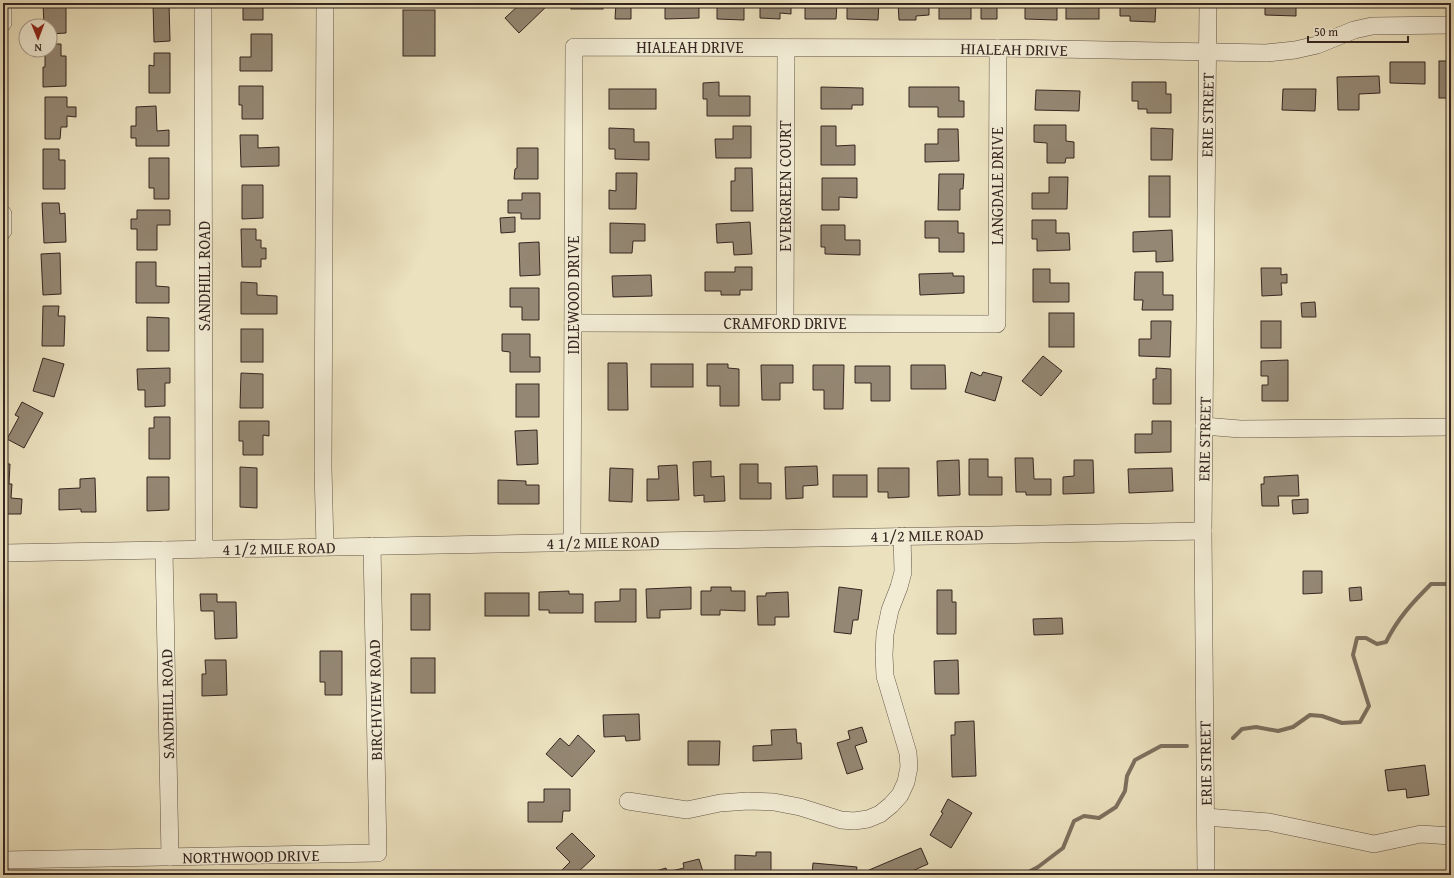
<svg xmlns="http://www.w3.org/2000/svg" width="1454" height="878" viewBox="0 0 1454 878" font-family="'Gentium Book Plus',serif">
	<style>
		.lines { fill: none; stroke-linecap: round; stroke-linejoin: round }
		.stream { stroke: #7d705f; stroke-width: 4 }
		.building { fill: #948773; stroke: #362621 }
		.minor-casing { stroke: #635548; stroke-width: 18 }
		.minor { stroke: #f2ecd5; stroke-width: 17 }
		.labels { text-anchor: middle; stroke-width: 3; stroke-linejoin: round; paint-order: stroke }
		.street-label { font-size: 16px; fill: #362621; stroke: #f2ecd5 }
	</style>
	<rect width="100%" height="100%" fill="#ebe1be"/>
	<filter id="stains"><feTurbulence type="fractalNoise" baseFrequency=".005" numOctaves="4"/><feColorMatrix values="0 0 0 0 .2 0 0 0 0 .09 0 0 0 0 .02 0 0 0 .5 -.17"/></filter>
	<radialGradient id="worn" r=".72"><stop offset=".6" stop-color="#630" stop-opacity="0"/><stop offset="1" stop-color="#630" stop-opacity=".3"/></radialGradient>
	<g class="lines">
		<!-- stream -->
		<g class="stream">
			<path d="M1233,738L1242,729L1256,727L1278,731L1293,727L1310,715L1322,716L1342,723L1360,722L1369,706L1353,655L1357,638H1366L1377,644L1386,642C1398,618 1412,603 1431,584H1451"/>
			<polyline points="1023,875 1038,867 1063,848 1074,821 1084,816 1099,818 1116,807 1125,791 1127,776 1135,760 1161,746 1187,746"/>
		</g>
	</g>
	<!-- building -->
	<g class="building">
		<polygon points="43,3 66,3 66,33 50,34 50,26 44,26"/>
		<polygon points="153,3 169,3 170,41 154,42"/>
		<polygon points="239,3 263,3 263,20 243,20 243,7 239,7"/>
		<polygon points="521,3 550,3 519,33 505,18"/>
		<rect x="571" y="3" width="32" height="6"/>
		<polygon points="616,3 654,3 654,5 631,5 631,19 615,19"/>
		<polygon points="665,3 699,3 699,18 665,19"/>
		<polygon points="717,3 744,3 744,20 717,19"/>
		<polygon points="760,3 791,3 791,14 780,13 780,19 760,18"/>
		<polygon points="805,3 837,3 836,19 805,19"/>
		<polygon points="847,3 879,3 878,20 847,19"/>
		<polygon points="898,3 929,3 929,15 916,16 916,20 899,20"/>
		<rect x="939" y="3" width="32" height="16"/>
		<polygon points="981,3 1015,3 1015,6 997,6 997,19 981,19"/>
		<polygon points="1025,3 1057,3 1057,20 1025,19"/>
		<rect x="1066" y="3" width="33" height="16"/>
		<polygon points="1120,3 1156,3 1155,22 1130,21 1130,16 1120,16"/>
		<polygon points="1265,3 1296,3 1296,16 1265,15"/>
		<rect x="403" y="10" width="32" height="46"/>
		<polygon points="251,34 272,34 272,71 240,71 240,57 251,57"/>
		<polygon points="50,44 61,44 61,56 66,56 66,86 43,87 43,67 45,67 45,50 50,50"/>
		<polygon points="154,53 170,53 170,93 149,93 149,65 154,66"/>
		<rect x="1439" y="61" width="12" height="37"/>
		<polygon points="1390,62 1425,62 1425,84 1390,83"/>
		<polygon points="1379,76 1380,93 1359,94 1359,110 1338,110 1337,77"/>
		<polygon points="719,82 719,96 750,96 750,116 707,116 707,99 703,99 703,83"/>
		<polygon points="1132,82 1166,82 1166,94 1171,94 1171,113 1147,113 1147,109 1138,109 1138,101 1132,101"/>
		<polygon points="239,86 263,86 263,119 242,119 242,105 239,105"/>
		<polygon points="821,87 863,88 863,105 852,105 852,109 821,109"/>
		<polygon points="909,87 959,87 959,101 964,101 964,117 938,117 938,107 909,107"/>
		<rect x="609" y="89" width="47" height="20"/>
		<polygon points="1283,89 1316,89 1315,111 1282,110"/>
		<polygon points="1036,90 1080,91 1079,111 1035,110"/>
		<polygon points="45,97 67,97 67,107 76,107 76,117 67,116 67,127 61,127 60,139 45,139"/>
		<polygon points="156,106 157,131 169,130 169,146 136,146 136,138 131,138 131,126 136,126 136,107"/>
		<polygon points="1034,125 1066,125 1066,141 1074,142 1074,158 1066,158 1065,163 1047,163 1047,143 1034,142"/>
		<polygon points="733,126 751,126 751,158 716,158 715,139 733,139"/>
		<polygon points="821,126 836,126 836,146 855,145 855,165 821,165"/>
		<polygon points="609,128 634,129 634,142 649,142 649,160 615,159 615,149 609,149"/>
		<polygon points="1151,128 1173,129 1172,160 1151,160"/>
		<polygon points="938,129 958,129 959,161 925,162 925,144 938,144"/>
		<polygon points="240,135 258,135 258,148 279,147 279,166 241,167"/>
		<polygon points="517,148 538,148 538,179 514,179 515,169 517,168"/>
		<polygon points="43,149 59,149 59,160 65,160 65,189 43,189"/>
		<polygon points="149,158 169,158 169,199 154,199 154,188 149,188"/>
		<polygon points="735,168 752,168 753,211 731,211 731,181 735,181"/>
		<polygon points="616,173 637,173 636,209 609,209 609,190 616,191"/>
		<polygon points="939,174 964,174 963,189 960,189 960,210 938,210"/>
		<rect x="1149" y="176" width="21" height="41"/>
		<polygon points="1049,177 1068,177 1067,209 1032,209 1032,193 1049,193"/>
		<polygon points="822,178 857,178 857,198 839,197 839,210 822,210"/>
		<polygon points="242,185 263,185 263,218 242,219"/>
		<polygon points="522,193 540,193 540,219 521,219 521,213 508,213 508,200 522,200"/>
		<polygon points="42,203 59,203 60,214 65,213 66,242 44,243"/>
		<polygon points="137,210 170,210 170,225 157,225 157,250 137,250 137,229 131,229 131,219 137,219"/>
		<polygon points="515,217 515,232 501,233 500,218"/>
		<polygon points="1032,220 1056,220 1056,233 1069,233 1070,250 1037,251 1037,239 1032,239"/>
		<polygon points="925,221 958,221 958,233 964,233 964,252 939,252 939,238 925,238"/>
		<polygon points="750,222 752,254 734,255 733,242 717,243 716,224"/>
		<polygon points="610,223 645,224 645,241 633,241 632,253 610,253"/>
		<polygon points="821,225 845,225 845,240 860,240 860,255 825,254 825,247 821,247"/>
		<polygon points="241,229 256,229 256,240 261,240 261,248 266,248 266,259 261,259 261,267 242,267"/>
		<polygon points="1172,230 1173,261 1156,262 1156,251 1133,252 1133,232"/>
		<polygon points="539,242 540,275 520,276 519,243"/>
		<polygon points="60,253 61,294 43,295 41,254"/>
		<polygon points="136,262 156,262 156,286 169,287 169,303 136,303"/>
		<polygon points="735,267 752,267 752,290 740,290 740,295 721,295 721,291 705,291 705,272 735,272"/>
		<polygon points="1261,268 1281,268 1281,275 1287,274 1287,283 1281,283 1282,295 1262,296"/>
		<polygon points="1033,269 1050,269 1050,283 1069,283 1069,302 1033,302"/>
		<polygon points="1135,272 1163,272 1163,295 1173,295 1173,310 1142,310 1143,300 1134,300"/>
		<polygon points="953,273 953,276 964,276 964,293 920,295 919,274"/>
		<polygon points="651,275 652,296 613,297 612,276"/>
		<polygon points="241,282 257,283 257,295 277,296 277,314 241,314"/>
		<polygon points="510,288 539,288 539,320 522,320 522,307 510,307"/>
		<polygon points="1315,302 1316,317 1302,317 1301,303"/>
		<polygon points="43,306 59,306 58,316 65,316 64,346 42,346"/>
		<rect x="1049" y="313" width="25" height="34"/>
		<polygon points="147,317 169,318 169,351 147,351"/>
		<polygon points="1151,321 1171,321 1170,357 1139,356 1139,339 1151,339"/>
		<rect x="1261" y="321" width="20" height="27"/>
		<rect x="241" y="329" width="22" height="33"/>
		<polygon points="502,334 530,334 530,357 540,357 540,372 510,372 510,352 502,351"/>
		<polygon points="1043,356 1062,371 1041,396 1022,381"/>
		<polygon points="43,358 64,364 54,397 33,391"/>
		<polygon points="1288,360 1288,401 1262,401 1262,385 1268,385 1268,376 1261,376 1261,361"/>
		<polygon points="608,363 627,363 628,410 608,410"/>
		<rect x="651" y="364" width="42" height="23"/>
		<polygon points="707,364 728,364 728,368 739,369 739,406 720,406 720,386 707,386"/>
		<polygon points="761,365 793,365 793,383 780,383 780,400 762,400"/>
		<polygon points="813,365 844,365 843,409 824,409 824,390 813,390"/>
		<polygon points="911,365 945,365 946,389 911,389"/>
		<polygon points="855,366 890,366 890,401 871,401 871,383 855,383"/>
		<polygon points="170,368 170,383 165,383 165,406 145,407 145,390 138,390 137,369"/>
		<polygon points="1156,368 1171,369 1171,404 1153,404 1153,379 1156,379"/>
		<polygon points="971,372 981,376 983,372 1002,377 995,401 965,392"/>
		<polygon points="241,373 263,374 263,408 240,408"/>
		<rect x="516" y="384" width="23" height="33"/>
		<polygon points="22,402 43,413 24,448 7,439 19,417 15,415"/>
		<polygon points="154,417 170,417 170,459 149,459 149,428 154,428"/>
		<polygon points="239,421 269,421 269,436 263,435 263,455 243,455 243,441 239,441"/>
		<polygon points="1152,421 1171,421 1171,452 1135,453 1135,434 1152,434"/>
		<polygon points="537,430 538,464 517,465 515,431"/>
		<polygon points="1015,458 1033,458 1034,479 1051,479 1051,495 1026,495 1026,492 1016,492"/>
		<polygon points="969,459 988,459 988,477 1002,477 1002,495 969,495"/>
		<polygon points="959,460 960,495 938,496 937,461"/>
		<polygon points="1074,460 1093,460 1094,493 1063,494 1063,477 1074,476"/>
		<polygon points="711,461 711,477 724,476 725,501 704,502 704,495 694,496 693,462"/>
		<polygon points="3,464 10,464 9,484 12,484 11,498 22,499 21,514 3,514"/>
		<polygon points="740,464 758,464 758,483 771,483 771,499 740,499"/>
		<polygon points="677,465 679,500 647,501 647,479 659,479 658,466"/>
		<polygon points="817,466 818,485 803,486 803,498 786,499 785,467"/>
		<polygon points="240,467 257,468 257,508 240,507"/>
		<polygon points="610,468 633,469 632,502 609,501"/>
		<polygon points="878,468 909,468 909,497 888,498 888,492 878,492"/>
		<polygon points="1172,468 1173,491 1129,493 1128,469"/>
		<rect x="833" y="475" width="34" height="22"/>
		<polygon points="1298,475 1299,496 1278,496 1279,506 1262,506 1261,484 1264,484 1264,477"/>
		<polygon points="147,477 169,477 169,510 147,511"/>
		<polygon points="95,478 96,512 81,512 81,509 59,510 59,489 80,488 80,479"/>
		<polygon points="498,480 526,481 526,485 539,485 539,504 498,504"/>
		<polygon points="1308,499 1308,513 1293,514 1292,500"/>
		<polygon points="1303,571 1322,571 1322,593 1303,594"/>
		<polygon points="691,587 691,609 660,610 660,618 647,618 646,589"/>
		<polygon points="711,587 731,587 731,591 745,591 745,611 720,610 720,615 701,615 701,591 711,591"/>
		<polygon points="839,587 862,590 858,620 853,620 851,634 834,632"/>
		<polygon points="1361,587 1362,600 1350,601 1349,588"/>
		<polygon points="620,589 636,589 636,622 595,622 595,602 620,601"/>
		<polygon points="937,590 952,590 952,602 956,602 956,634 937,634"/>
		<polygon points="569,591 569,594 583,594 583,613 549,613 549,610 539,610 539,592"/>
		<polygon points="788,592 789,617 775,617 775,625 758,625 757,596 766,596 766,593"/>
		<rect x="485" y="593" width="44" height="23"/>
		<polygon points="200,594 217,594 217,602 236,602 237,638 215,639 214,611 201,611"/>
		<rect x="411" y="594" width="19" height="36"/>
		<polygon points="1062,618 1063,634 1034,635 1033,619"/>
		<polygon points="320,651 342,651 342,695 325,695 325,682 320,682"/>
		<rect x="411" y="658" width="24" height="35"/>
		<polygon points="205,660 226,660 227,695 202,696 202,674 206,674"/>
		<polygon points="958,660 959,694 935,694 934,661"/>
		<polygon points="639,714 640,740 626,741 625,736 604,737 603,715"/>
		<polygon points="974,721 976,776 952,777 951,735 955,735 955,722"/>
		<polygon points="862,727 867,742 855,746 863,769 847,774 837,743 850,739 848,731"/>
		<polygon points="796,729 797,743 801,743 802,759 753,761 753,746 772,745 771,730"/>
		<polygon points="578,735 595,751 572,777 546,754 560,738 569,746"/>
		<polygon points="688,741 720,741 719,765 688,765"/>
		<polygon points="1425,765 1429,795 1407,798 1406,789 1388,791 1385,770"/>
		<polygon points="544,789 570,789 570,811 563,811 562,822 528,822 528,802 544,802"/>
		<polygon points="948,799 972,813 951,848 930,835 943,813 941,812"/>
		<polygon points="572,833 595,856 575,875 567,875 562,870 570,862 556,848"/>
		<polygon points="921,848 928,864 903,875 871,875 869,870"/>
		<polygon points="756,852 771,852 771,875 735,875 735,855 756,856"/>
		<polygon points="699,859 704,875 650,875 649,873 666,868 667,872 684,868 683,863"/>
		<polygon points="813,863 857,867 856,875 812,875"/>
		<polygon points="594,873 635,874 635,875 594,875"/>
	</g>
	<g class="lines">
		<defs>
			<g id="minor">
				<polyline points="203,3 204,549"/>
				<polyline points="325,3 323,468 325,547"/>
				<polyline points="3,23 3,3"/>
				<polyline points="3,214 3,231"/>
				<polyline points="573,323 997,324 998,48"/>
				<polyline points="785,323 786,48"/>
				<polyline points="1204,426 1240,429 1451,427"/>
				<polyline points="572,542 574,47 998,48 1266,53 1295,50 1317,45 1354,30 1372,26 1451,25"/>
				<polyline points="164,550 170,857"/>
				<polyline points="3,553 1203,531"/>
				<polyline points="628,801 687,810 720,803 748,801 774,802 800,807 841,820 854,821 868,819 880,814 891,805 900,795 906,782 909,767 908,753 885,676 884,655 885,634 890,610 899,587 903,572 902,536"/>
				<polyline points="1206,817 1269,822 1374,844 1421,834 1451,836"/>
				<polyline points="3,860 378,853 372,546"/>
				<polyline points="1206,875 1203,531 1208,3"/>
			</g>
		</defs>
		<!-- minor casing -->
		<use href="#minor" class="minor-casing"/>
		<!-- minor -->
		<use href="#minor" class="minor"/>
	</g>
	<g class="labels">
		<!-- street labels -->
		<g class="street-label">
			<text x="690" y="53">HIALEAH DRIVE</text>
			<text transform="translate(1014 49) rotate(1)" y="6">HIALEAH DRIVE</text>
			<text transform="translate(1207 115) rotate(-89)" y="6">ERIE STREET</text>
			<text transform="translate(785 186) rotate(-90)" y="6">EVERGREEN COURT</text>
			<text transform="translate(997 186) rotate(-90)" y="6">LANGDALE DRIVE</text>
			<text transform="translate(204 276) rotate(-90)" y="6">SANDHILL ROAD</text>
			<text transform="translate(573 295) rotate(-90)" y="6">IDLEWOOD DRIVE</text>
			<text x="785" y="329">CRAMFORD DRIVE</text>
			<text transform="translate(1204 439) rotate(-89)" y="6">ERIE STREET</text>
			<text transform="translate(927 535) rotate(-1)" y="6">4 1/2 MILE ROAD</text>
			<text transform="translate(603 542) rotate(-1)" y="6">4 1/2 MILE ROAD</text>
			<text transform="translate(279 548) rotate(-1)" y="6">4 1/2 MILE ROAD</text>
			<text transform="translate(375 700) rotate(-91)" y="6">BIRCHVIEW ROAD</text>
			<text transform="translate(167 704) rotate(-91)" y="6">SANDHILL ROAD</text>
			<text transform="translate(1205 763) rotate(-91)" y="6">ERIE STREET</text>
			<text transform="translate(251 856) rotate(-1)" y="6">NORTHWOOD DRIVE</text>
		</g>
	</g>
	<!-- margin -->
	<rect width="1454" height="878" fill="none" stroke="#ebe1be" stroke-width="16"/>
	<rect x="4" y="4" width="1446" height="870" fill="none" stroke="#362621" stroke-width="2"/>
	<rect x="8" y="8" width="1438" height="862" fill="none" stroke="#362621"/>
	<!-- north arrow -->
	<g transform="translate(38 38) rotate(179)"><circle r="19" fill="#f2ecd5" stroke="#a79d8d"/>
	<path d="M0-3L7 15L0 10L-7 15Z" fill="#8f2418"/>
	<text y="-6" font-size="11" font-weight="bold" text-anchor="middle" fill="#362621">N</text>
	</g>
	<!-- scale -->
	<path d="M1308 36v6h100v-6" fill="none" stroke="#362621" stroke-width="2"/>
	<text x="1314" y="36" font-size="12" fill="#362621" stroke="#f2ecd5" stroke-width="3" paint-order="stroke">50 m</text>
	<rect width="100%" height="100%" filter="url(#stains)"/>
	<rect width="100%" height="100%" fill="url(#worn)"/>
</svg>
